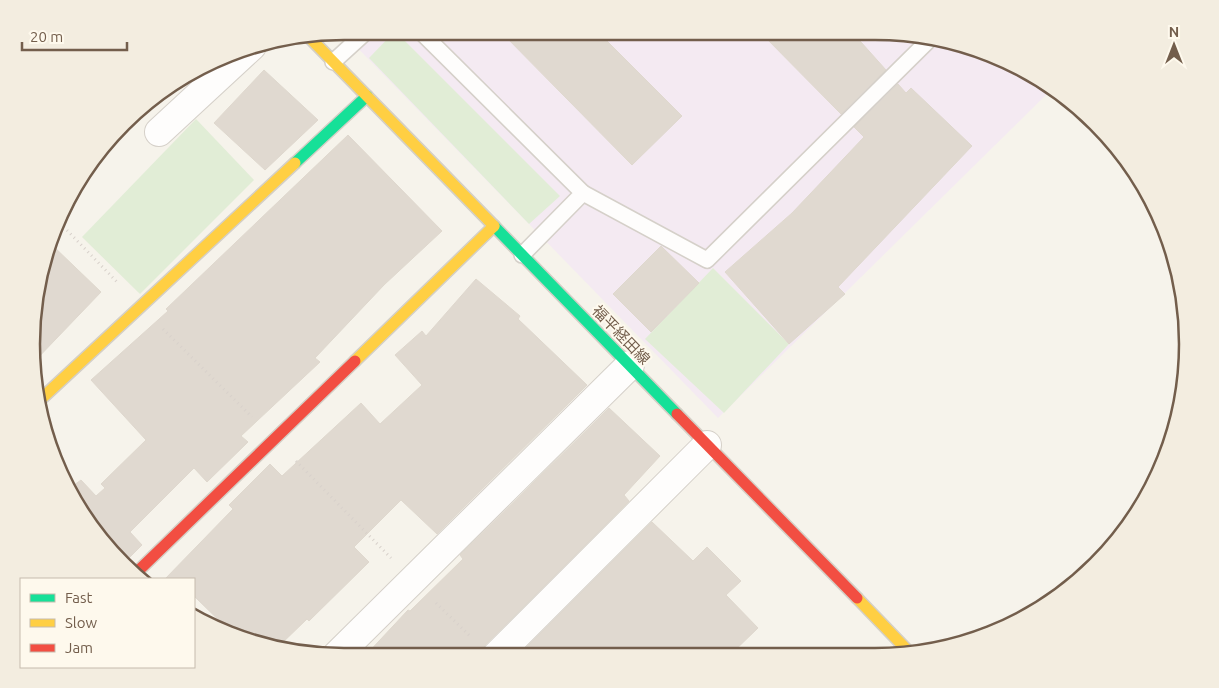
<svg xmlns="http://www.w3.org/2000/svg" width="1219" height="688" viewBox="0 0 1219 688" font-family="Ubuntu,'Noto Sans JP',sans-serif">
	<style>
		.education { fill: #f4eaf2 }
		.green { fill: #e1edd6 }
		.building { fill: #e0d9d0; stroke: #dfd8ce }
		.lines { fill: none; stroke-linecap: round; stroke-linejoin: round }
		.lane-casing { stroke: #d5d0c9; stroke-width: 18 }
		.street-casing { stroke: #d5d0c9; stroke-width: 30 }
		.fast-casing { stroke: #d4cfc6; stroke-width: 14 }
		.slow-casing { stroke: #d4cfc6; stroke-width: 14 }
		.jam-casing { stroke: #d4cfc6; stroke-width: 14 }
		.path { stroke: #d8d1cb; stroke-width: 3; stroke-dasharray: 1 4; stroke-linecap: butt }
		.lane { stroke: #fefdfc; stroke-width: 15 }
		.street { stroke: #fefdfc; stroke-width: 28 }
		.fast { stroke: #16e098; stroke-width: 11 }
		.slow { stroke: #ffcf43; stroke-width: 11 }
		.jam { stroke: #f24e42; stroke-width: 11 }
		.labels { text-anchor: middle; stroke-width: 4; stroke-linejoin: round; paint-order: stroke }
		.street-label { font-size: 15px; fill: #735e4c; stroke: #fef9ed }
		.rim { fill: none; stroke: #735e4c; stroke-width: 2.5 }
	</style>
	<rect width="100%" height="100%" fill="#f6f3eb"/>
	<!-- education -->
	<polygon class="education" points="342,32 895,32 956,42 1032,73 1051,90 718,418"/>
	<!-- green -->
	<g class="green">
		<polygon points="395,31 560,196 529,224 369,58"/>
		<polygon points="196,119 254,180 140,294 82,237"/>
		<polygon points="713,268 789,344 724,413 645,339"/>
	</g>
	<!-- building -->
	<g class="building">
		<polygon points="500,31 598,32 682,116 632,165"/>
		<polygon points="760,32 852,32 886,70 841,114"/>
		<polygon points="264,70 318,120 265,170 214,123"/>
		<polygon points="898,84 906,93 911,88 972,146 838,287 845,294 789,344 725,272 792,213 864,137 854,127"/>
		<polygon points="348,135 442,231 384,285 315,358 320,362 241,436 248,442 207,482 194,468 130,532 142,545 124,563 109,550 70,488 81,480 96,496 105,488 101,484 146,440 91,380 168,311 166,309"/>
		<polygon points="51,244 101,292 32,364 42,263"/>
		<polygon points="661,246 699,283 651,332 613,294"/>
		<polygon points="476,279 520,316 518,319 587,385 437,534 401,500 354,547 369,562 309,621 307,619 278,647 235,636 194,596 194,579 165,579 233,509 229,505 270,464 282,476 361,403 380,424 422,385 395,355 422,331 426,336"/>
		<polygon points="609,408 660,456 624,495 629,501 485,645 481,656 365,656 408,610 410,611 463,559 460,555"/>
		<polygon points="652,522 693,561 707,547 741,581 726,595 758,628 730,655 519,655"/>
	</g>
	<g class="lines">
		<defs>
			<g id="lane">
				<polyline points="420,31 583,193 522,255"/>
				<polyline points="333,62 367,31"/>
				<polyline points="583,193 707,260 931,38"/>
			</g>
			<g id="street">
				<polyline points="159,132 252,46"/>
				<polyline points="336,656 630,365"/>
				<polyline points="496,656 707,445"/>
			</g>
			<g id="fast">
				<polyline points="295,163 367,96"/>
				<polyline points="494,226 677,414"/>
			</g>
			<g id="slow">
				<polyline points="309,37 494,226"/>
				<polyline points="355,361 494,226"/>
				<polyline points="40,400 295,163"/>
				<polyline points="857,598 911,654"/>
			</g>
			<g id="jam">
				<polyline points="677,414 857,598"/>
				<polyline points="136,573 355,361"/>
			</g>
		</defs>
		<!-- lane casing -->
		<use href="#lane" class="lane-casing"/>
		<!-- street casing -->
		<use href="#street" class="street-casing"/>
		<!-- fast casing -->
		<use href="#fast" class="fast-casing"/>
		<!-- slow casing -->
		<use href="#slow" class="slow-casing"/>
		<!-- jam casing -->
		<use href="#jam" class="jam-casing"/>
		<!-- path -->
		<g class="path">
			<polyline points="60,223 118,283"/>
			<polyline points="163,329 252,417"/>
			<polyline points="296,461 391,558"/>
			<polyline points="436,603 471,637"/>
		</g>
		<!-- lane -->
		<use href="#lane" class="lane"/>
		<!-- street -->
		<use href="#street" class="street"/>
		<!-- fast -->
		<use href="#fast" class="fast"/>
		<!-- slow -->
		<use href="#slow" class="slow"/>
		<!-- jam -->
		<use href="#jam" class="jam"/>
	</g>
	<g class="labels">
		<!-- street labels -->
		<g class="street-label">
			<text transform="translate(621 335) rotate(46)" y="5">福平経田線</text>
		</g>
	</g>
	<!-- crop -->
	<path d="M0 0H1219V688H0ZM344 40H875A304 304 0 0 1 1179 344V344A304 304 0 0 1 875 648H344A304 304 0 0 1 40 344V344A304 304 0 0 1 344 40Z" fill="#f3ede0" fill-rule="evenodd"/>
	<path class="rim" d="M344 40H875A304 304 0 0 1 1179 344V344A304 304 0 0 1 875 648H344A304 304 0 0 1 40 344V344A304 304 0 0 1 344 40Z"/>
	<!-- legend -->
	<rect x="20" y="578" width="175" height="90" fill="#fef9ed" stroke="#c6bbad"/>
	<rect x="30" y="594" width="25" height="8" fill="#16e098" stroke="#c6bbad"/>
	<text x="65" y="603" font-size="15" fill="#735e4c">Fast</text>
	<rect x="30" y="619" width="25" height="8" fill="#ffcf43" stroke="#c6bbad"/>
	<text x="65" y="628" font-size="15" fill="#735e4c">Slow</text>
	<rect x="30" y="644" width="25" height="8" fill="#f24e42" stroke="#c6bbad"/>
	<text x="65" y="653" font-size="15" fill="#735e4c">Jam</text>
	<!-- north arrow -->
	<g transform="translate(1174 45)" stroke="#fef9ed" stroke-width="4" paint-order="stroke">
	<path d="M0-4L9 19L0 12L-9 19Z" fill="#735e4c"/>
	<text y="-8" font-size="14" font-weight="bold" text-anchor="middle" fill="#735e4c">N</text>
	</g>
	<!-- scale -->
	<path d="M22 42v8h105v-8" fill="none" stroke="#735e4c" stroke-width="2.5"/>
	<text x="30" y="42" font-size="15" fill="#735e4c" stroke="#fef9ed" stroke-width="4" paint-order="stroke">20 m</text>
</svg>
